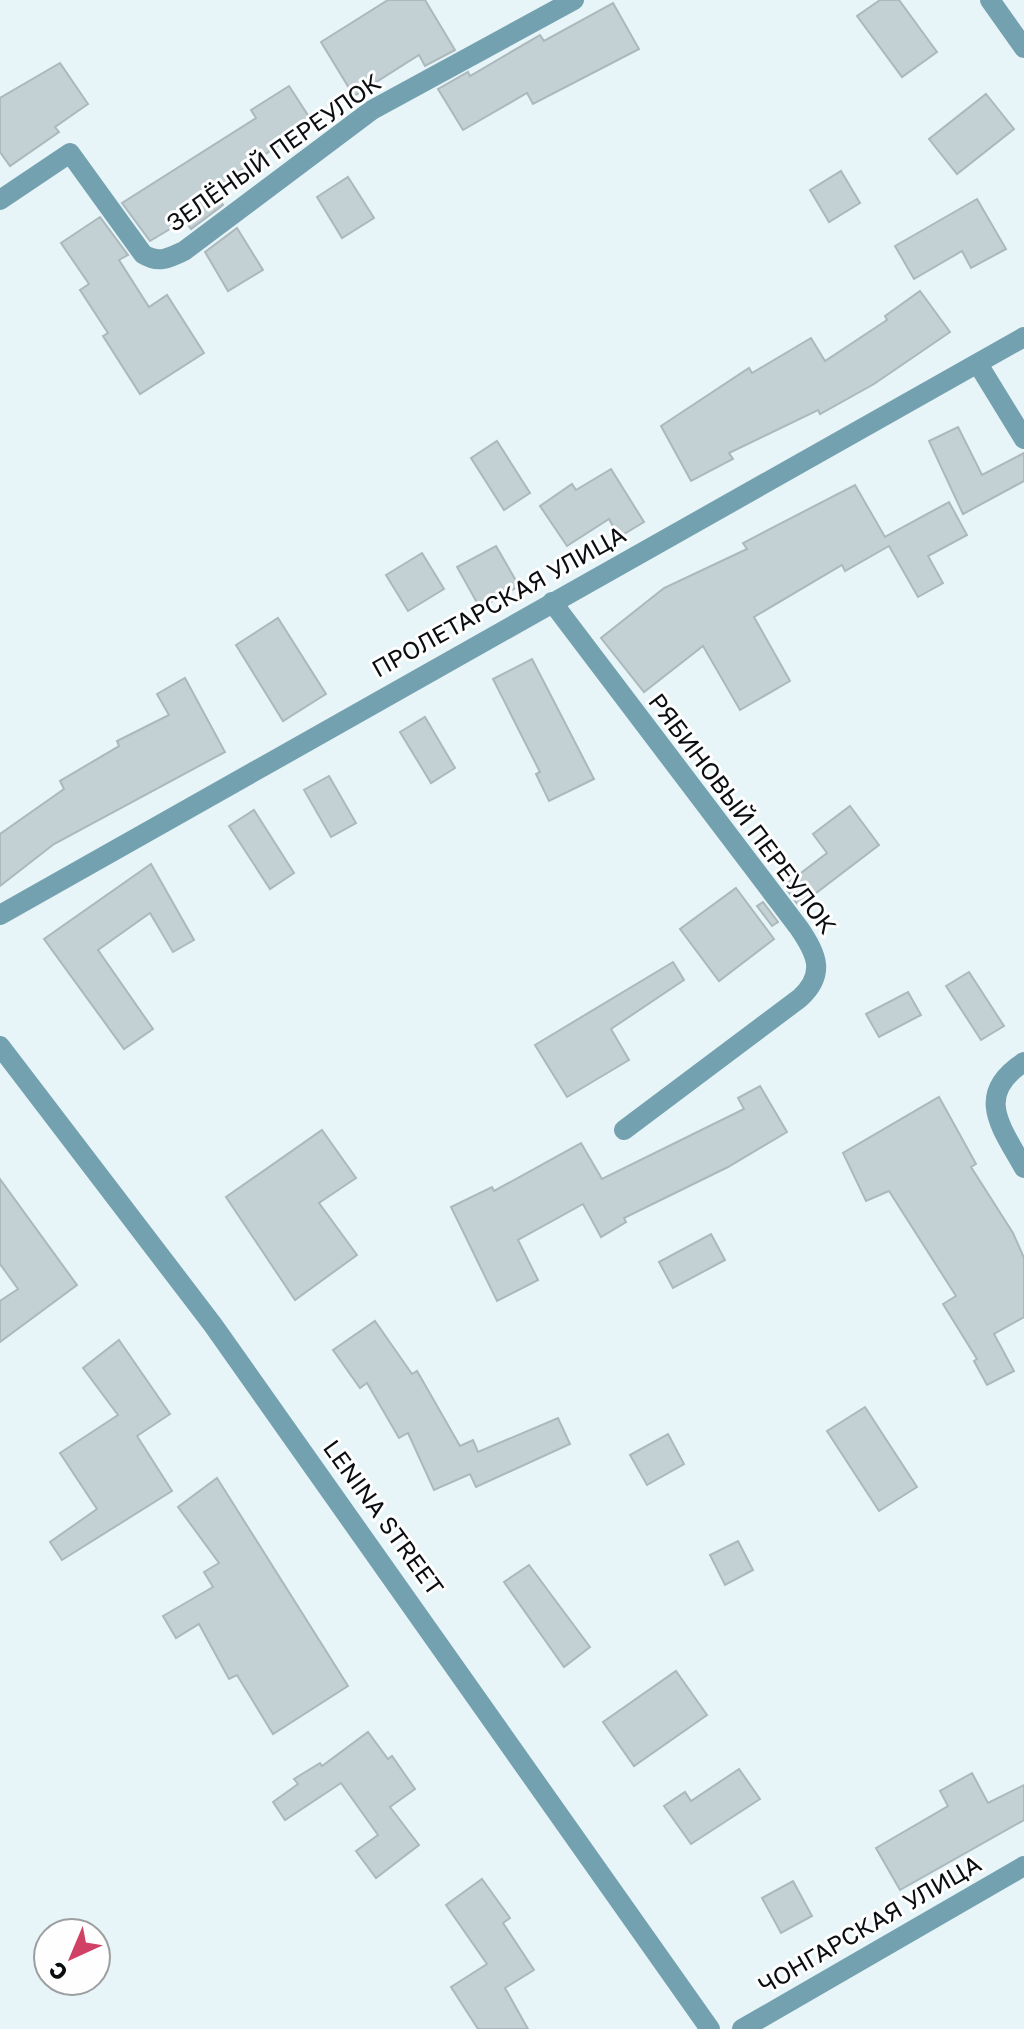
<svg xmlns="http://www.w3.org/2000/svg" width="1024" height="2029" viewBox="0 0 1024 2029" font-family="'Golos Text',sans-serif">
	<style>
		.building { fill: #c3d0d4; stroke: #abb8bc; stroke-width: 2 }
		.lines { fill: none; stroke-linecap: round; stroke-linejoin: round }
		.minor { stroke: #74a1af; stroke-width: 20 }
		.labels { text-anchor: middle; stroke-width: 6; stroke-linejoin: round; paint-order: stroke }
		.street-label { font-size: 24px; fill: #0a0e10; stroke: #fefefe }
	</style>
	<rect width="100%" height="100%" fill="#e7f4f8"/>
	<!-- building -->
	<g class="building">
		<polygon points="388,0 425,0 455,50 425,66 419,55 354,96 321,42"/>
		<polygon points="880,0 899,0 937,52 902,77 857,16"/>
		<polygon points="613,3 639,49 533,104 527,93 463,130 438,89 468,72 470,76 540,35 544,41"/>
		<polygon points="60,63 88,104 55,127 59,132 10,166 0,152 0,98"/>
		<polygon points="289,86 313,123 241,170 244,175 216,193 223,205 191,229 185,220 150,241 122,203 256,118 251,110"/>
		<polygon points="986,94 1014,129 957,174 929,139"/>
		<polygon points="841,171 860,203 829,222 810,190"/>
		<polygon points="348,177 374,218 342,238 317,197"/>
		<polygon points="977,199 1006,249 971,268 962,251 914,279 895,246"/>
		<polygon points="100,217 128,255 119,260 149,307 167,295 204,353 140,394 103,336 108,333 80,290 89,284 61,243"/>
		<polygon points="237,228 263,270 228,291 205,252"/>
		<polygon points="920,291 950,332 874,384 820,414 818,410 729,453 733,459 691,481 661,426 749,368 752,373 811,338 825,361 887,320 885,316"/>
		<polygon points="958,427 982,475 1024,453 1024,481 963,514 929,441"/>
		<polygon points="497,441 530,493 504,510 471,458"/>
		<polygon points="611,469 644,522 619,537 609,519 567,546 540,506 572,484 576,490"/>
		<polygon points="855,485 885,537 949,502 967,535 928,556 943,583 918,597 889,546 845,571 842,565 754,617 790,681 740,710 703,646 644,692 601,638 664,588 747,549 743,543"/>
		<polygon points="496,546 519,586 480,608 457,567"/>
		<polygon points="422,553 444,589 408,611 386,575"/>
		<polygon points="278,618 326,694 283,721 236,645"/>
		<polygon points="532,659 594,779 549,801 536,774 540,772 493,679"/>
		<polygon points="185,678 225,752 54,844 0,886 0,834 64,789 60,781 119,746 117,741 169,715 157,694"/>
		<polygon points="425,717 455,768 431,783 400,732"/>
		<polygon points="329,776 356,823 331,837 304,790"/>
		<polygon points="850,806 879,845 799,906 784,886 827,853 813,834"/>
		<polygon points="254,810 294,873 270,889 229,826"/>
		<polygon points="151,864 194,940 173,952 150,913 98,950 153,1029 124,1049 44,939"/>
		<polygon points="736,888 774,939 719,981 680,929"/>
		<polygon points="763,902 778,922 772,926 757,906"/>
		<polygon points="673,962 684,980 611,1029 629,1060 567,1097 535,1045"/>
		<polygon points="969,972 1004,1026 981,1040 946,986"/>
		<polygon points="908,992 921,1015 879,1037 866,1014"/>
		<polygon points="760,1086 787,1132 728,1167 624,1218 626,1222 601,1237 583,1204 518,1240 538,1280 497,1301 451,1207 492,1187 494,1191 581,1143 602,1179 744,1109 738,1098"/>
		<polygon points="939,1097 976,1164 971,1167 1013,1233 1024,1258 1024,1317 994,1334 1014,1371 987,1385 974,1361 977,1359 943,1304 956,1296 889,1191 866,1201 843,1153"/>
		<polygon points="322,1130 356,1178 319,1203 357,1255 295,1300 226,1197"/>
		<polygon points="0,1179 77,1285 0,1342 0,1301 18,1289 0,1264"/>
		<polygon points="711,1234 725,1260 673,1288 659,1262"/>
		<polygon points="375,1321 412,1374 417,1371 460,1446 473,1440 478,1452 558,1418 570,1444 476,1487 470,1474 434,1490 408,1433 399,1438 367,1383 360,1388 333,1350"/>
		<polygon points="119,1340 170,1414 137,1436 172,1491 62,1560 50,1542 97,1509 60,1453 118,1415 83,1368"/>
		<polygon points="865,1407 917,1487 879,1511 827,1431"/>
		<polygon points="668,1434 684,1464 647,1485 630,1455"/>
		<polygon points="217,1478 348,1686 273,1734 237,1675 229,1679 199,1624 176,1638 163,1616 213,1587 204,1572 219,1563 178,1507"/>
		<polygon points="738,1541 753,1570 725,1585 710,1555"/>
		<polygon points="529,1565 590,1647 564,1667 504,1582"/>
		<polygon points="676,1671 707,1715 634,1766 603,1722"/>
		<polygon points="368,1732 388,1759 392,1756 415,1789 390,1807 419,1845 376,1878 356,1851 378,1835 341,1783 285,1820 273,1802 298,1784 294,1779 320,1763 322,1766"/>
		<polygon points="739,1769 760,1799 691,1844 664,1806 685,1792 691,1801"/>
		<polygon points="972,1773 988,1803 1024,1785 1024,1820 900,1890 876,1848 948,1806 940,1791"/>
		<polygon points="482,1879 510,1918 503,1923 534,1970 505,1988 528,2029 478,2029 451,1987 487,1964 446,1905"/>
		<polygon points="793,1881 812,1916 781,1933 762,1898"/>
	</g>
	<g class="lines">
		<!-- minor -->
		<g class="minor">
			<polyline points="990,0 1024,48"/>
			<path d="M0,200L70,153L143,254C159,264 169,258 184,251L372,110L574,0"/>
			<polyline points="978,364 1024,439"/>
			<path d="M552,602L799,928C817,954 826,974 800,998L624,1130"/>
			<polyline points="0,915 1024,337"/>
			<polyline points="0,1046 213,1325 710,2029"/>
			<path d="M1024,1062C973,1095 1002,1128 1024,1168"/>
			<polyline points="742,2029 1024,1866"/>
		</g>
	</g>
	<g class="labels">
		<!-- street labels -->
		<g class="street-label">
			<text transform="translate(274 153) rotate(-35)" y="8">ЗЕЛЁНЫЙ ПЕРЕУЛОК</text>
			<text transform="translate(499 602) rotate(-29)" y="8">ПРОЛЕТАРСКАЯ УЛИЦА</text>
			<text transform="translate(742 814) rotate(53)" y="8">РЯБИНОВЫЙ ПЕРЕУЛОК</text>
			<text transform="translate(383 1518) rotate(54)" y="8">LENINA STREET</text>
			<text transform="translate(870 1925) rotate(-30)" y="8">ЧОНГАРСКАЯ УЛИЦА</text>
		</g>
	</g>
	<!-- north arrow -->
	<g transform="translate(72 1957) rotate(224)"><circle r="38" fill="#fefefe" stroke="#9c9e9f" stroke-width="2"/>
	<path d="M0-6L14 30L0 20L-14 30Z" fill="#d14165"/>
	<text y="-12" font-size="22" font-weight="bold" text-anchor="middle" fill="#0a0e10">С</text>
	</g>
</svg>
